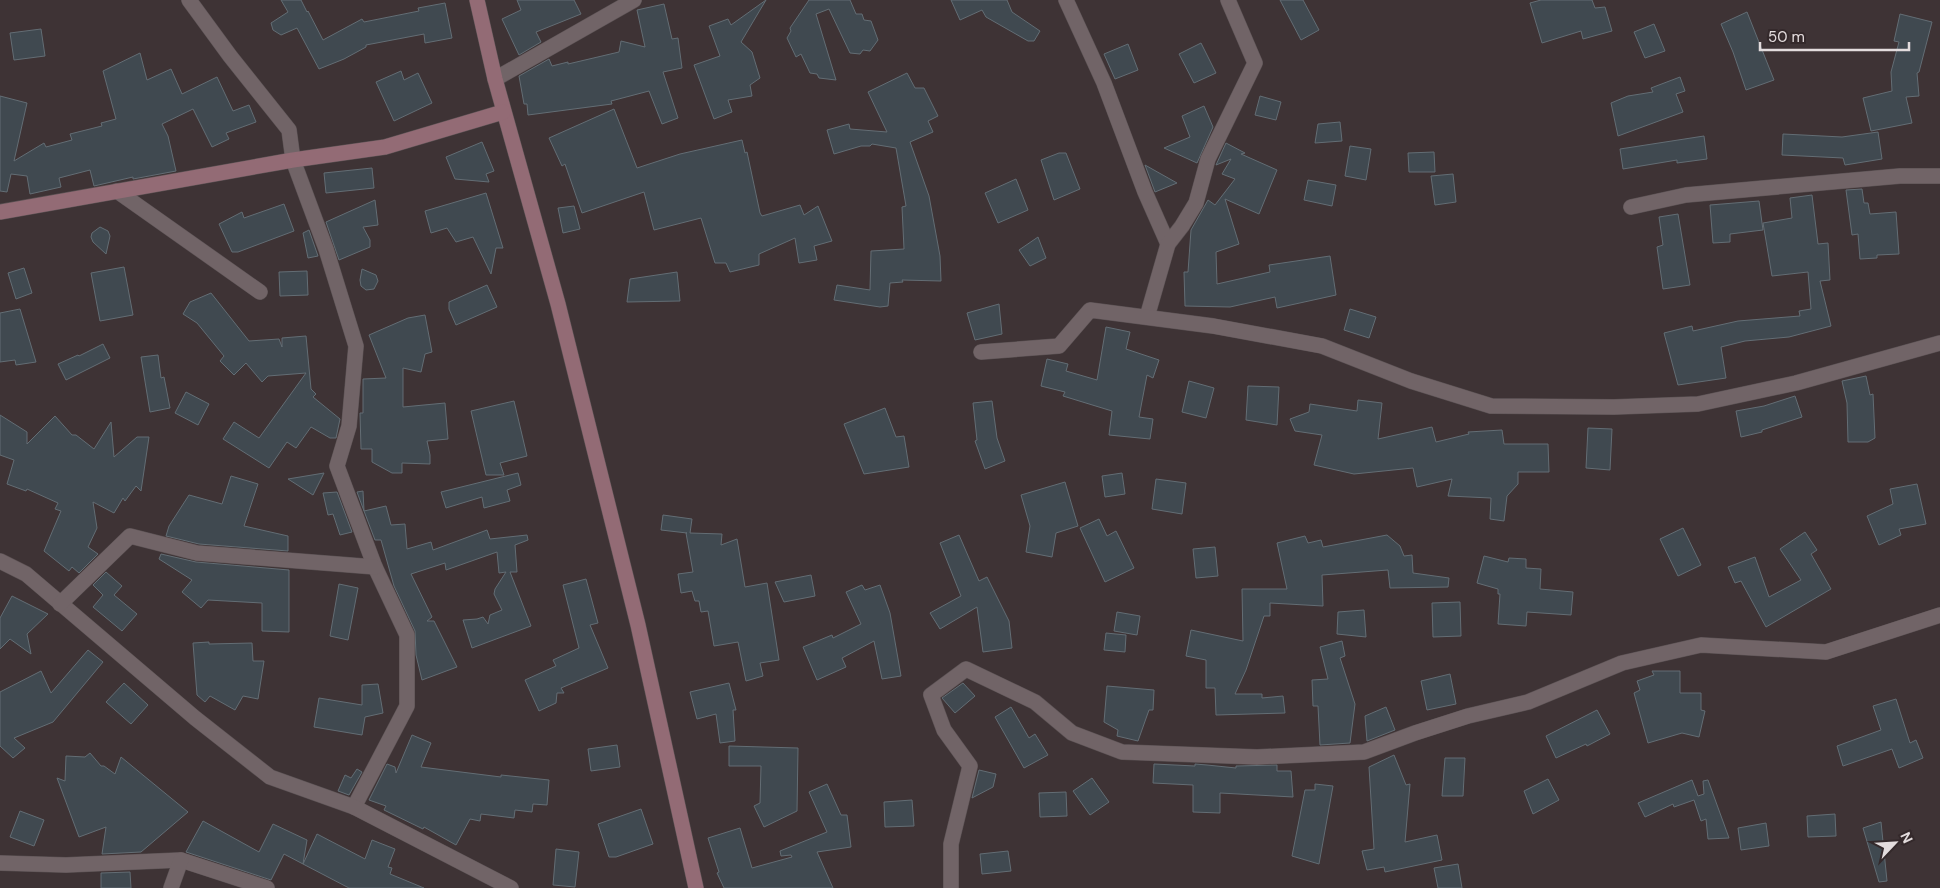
<svg xmlns="http://www.w3.org/2000/svg" width="1940" height="888" viewBox="0 0 1940 888" font-family="'DM Sans',sans-serif">
	<style>
		.building { fill: #404950; stroke: #636d74 }
		.lines { fill: none; stroke-linecap: round; stroke-linejoin: round }
		.street-casing { stroke: #5a5153; stroke-width: 16 }
		.secondary-casing { stroke: #5a5153; stroke-width: 16 }
		.street { stroke: #716467; stroke-width: 15 }
		.secondary { stroke: #936b75; stroke-width: 15 }
	</style>
	<rect width="100%" height="100%" fill="#3e3335"/>
	<!-- building -->
	<g class="building">
		<polygon points="281,0 301,0 307,12 308,11 323,40 362,19 364,22 419,11 418,8 445,3 452,38 425,43 424,34 366,45 366,47 344,59 319,69 297,28 281,35 273,30 271,23 288,12"/>
		<polygon points="517,0 574,0 581,14 536,32 541,42 519,55 502,19 521,10"/>
		<polygon points="766,0 741,42 752,52 760,78 750,85 752,96 728,100 732,112 714,119 694,65 720,56 709,26 728,19 731,25"/>
		<polygon points="809,0 850,0 856,14 862,14 864,20 871,21 878,40 870,51 863,50 860,54 850,53 829,9 816,14 836,80 819,78 817,74 810,73 801,54 796,57 787,38 791,31 790,28"/>
		<polygon points="951,0 1007,0 1012,12 1040,31 1034,41 1028,41 986,17 982,10 960,20"/>
		<polygon points="1280,0 1303,0 1319,30 1301,40"/>
		<polygon points="1541,0 1592,0 1595,8 1605,7 1612,31 1583,39 1581,31 1542,43 1530,3"/>
		<polygon points="664,4 672,39 678,38 682,68 663,72 678,118 662,124 649,91 611,101 612,104 528,115 527,104 524,104 519,76 549,59 552,66 568,62 568,64 619,52 621,41 645,47 637,10"/>
		<polygon points="1747,12 1774,80 1746,90 1733,52 1721,24"/>
		<polygon points="1900,14 1932,22 1919,72 1917,73 1919,96 1906,97 1912,123 1871,131 1863,98 1892,91 1891,72 1899,42 1894,41"/>
		<polygon points="1654,24 1665,51 1645,58 1634,32"/>
		<polygon points="41,29 45,56 14,60 10,33"/>
		<polygon points="1201,43 1216,73 1194,83 1179,54"/>
		<polygon points="1128,44 1138,70 1115,79 1104,54"/>
		<polygon points="140,53 147,80 171,69 182,94 217,77 233,111 249,105 256,122 226,133 229,139 212,147 193,109 162,124 168,136 176,171 133,179 133,177 94,186 90,170 59,178 61,187 30,194 27,176 11,174 7,192 0,191 0,96 27,103 14,161 44,143 46,147 72,140 70,134 102,126 101,123 116,119 103,71"/>
		<polygon points="401,71 404,80 418,73 432,103 394,121 376,82"/>
		<polygon points="907,73 915,88 924,88 938,116 928,121 933,132 910,142 929,196 940,256 941,281 902,280 903,282 890,283 888,306 880,307 834,300 837,285 870,290 871,251 904,249 902,207 906,206 896,148 872,144 870,146 861,146 834,154 827,130 849,124 850,129 887,132 868,92"/>
		<polygon points="1680,77 1685,91 1676,94 1683,112 1618,136 1611,103 1628,96 1653,92 1651,88"/>
		<polygon points="1260,96 1281,102 1276,120 1255,115"/>
		<polygon points="1204,106 1213,127 1197,163 1164,148 1190,137 1182,116"/>
		<polygon points="614,109 637,168 680,154 742,140 745,153 747,152 760,213 762,216 800,205 804,215 818,206 832,241 814,246 817,260 799,263 795,238 759,254 759,265 730,272 726,263 715,263 701,218 654,230 644,192 582,213 565,164 562,166 549,138"/>
		<polygon points="1340,122 1342,141 1315,143 1318,124"/>
		<polygon points="1878,132 1882,159 1845,165 1843,158 1782,155 1783,134 1842,137"/>
		<polygon points="1704,136 1707,159 1677,163 1677,160 1623,169 1620,149"/>
		<polygon points="482,142 494,171 486,174 489,182 455,179 446,157"/>
		<polygon points="1226,143 1245,153 1241,154 1277,170 1259,214 1225,199 1239,244 1216,252 1217,284 1270,272 1269,265 1330,256 1336,295 1277,308 1275,297 1230,307 1185,306 1184,272 1188,272 1191,230 1208,200 1215,205 1235,179 1222,174 1231,159 1216,165"/>
		<polygon points="1350,146 1371,149 1366,180 1345,176"/>
		<polygon points="1434,152 1435,172 1409,172 1408,153"/>
		<polygon points="1059,153 1066,153 1080,189 1054,200 1041,160"/>
		<polygon points="1145,165 1177,183 1155,192"/>
		<polygon points="372,168 374,188 326,193 324,173"/>
		<polygon points="1453,174 1456,202 1435,205 1431,176"/>
		<polygon points="1016,179 1028,210 998,223 985,193"/>
		<polygon points="1308,180 1336,185 1332,206 1304,200"/>
		<polygon points="1862,189 1864,203 1868,203 1870,214 1896,212 1899,254 1877,255 1877,258 1860,259 1858,234 1852,235 1846,190"/>
		<polygon points="486,193 503,248 496,248 491,274 473,237 456,242 447,228 431,233 425,211"/>
		<polygon points="1812,195 1818,244 1828,243 1830,280 1820,281 1831,326 1789,337 1745,341 1721,347 1726,378 1678,385 1664,333 1692,326 1693,331 1738,321 1800,316 1799,311 1811,309 1808,272 1772,276 1763,223 1792,218 1790,198"/>
		<polygon points="375,200 378,225 363,227 370,240 370,247 339,260 326,222"/>
		<polygon points="1759,201 1763,230 1730,234 1730,242 1713,243 1710,205"/>
		<polygon points="284,204 294,231 238,252 232,252 219,224 242,212 244,218"/>
		<polygon points="574,206 580,229 563,233 558,208"/>
		<polygon points="1678,214 1690,285 1663,289 1657,247 1663,245 1659,217"/>
		<polygon points="100,227 108,231 110,236 106,254 93,242 91,237 92,233"/>
		<polygon points="309,230 318,256 308,258 303,233"/>
		<polygon points="1038,237 1046,258 1030,266 1019,250"/>
		<polygon points="124,267 133,315 100,321 91,273"/>
		<polygon points="24,268 32,293 16,299 8,273"/>
		<polygon points="362,269 376,275 378,281 374,289 366,290 361,286 360,280"/>
		<polygon points="307,271 308,295 280,296 279,272"/>
		<polygon points="677,272 680,301 627,302 630,279"/>
		<polygon points="487,285 497,307 456,325 449,309 449,302"/>
		<polygon points="211,293 249,341 279,339 282,347 282,338 306,336 311,389 316,394 313,397 340,419 336,438 330,438 311,427 296,448 287,442 269,468 223,439 234,422 259,438 306,373 268,376 262,382 246,363 234,375 220,361 224,356 197,323 183,314 190,302"/>
		<polygon points="999,304 1002,334 975,340 967,313"/>
		<polygon points="20,309 36,362 16,365 15,360 0,362 0,313"/>
		<polygon points="1350,309 1376,317 1369,338 1344,330"/>
		<polygon points="425,315 432,352 425,354 421,372 403,368 403,407 445,403 448,439 427,441 430,455 430,464 402,463 402,473 392,473 372,462 372,449 361,449 360,413 363,413 363,379 386,378 369,335 408,318"/>
		<polygon points="1106,327 1130,332 1126,349 1159,360 1153,378 1147,375 1139,417 1153,419 1150,439 1109,435 1112,411 1063,396 1065,392 1041,386 1047,359 1068,364 1066,371 1097,380"/>
		<polygon points="103,344 110,358 66,380 58,364 78,355 79,356"/>
		<polygon points="158,355 161,378 164,377 170,408 150,412 141,357"/>
		<polygon points="1866,376 1870,395 1873,394 1875,438 1868,442 1848,442 1847,403 1842,381"/>
		<polygon points="1189,381 1214,388 1206,418 1182,412"/>
		<polygon points="1248,386 1279,387 1277,425 1246,420"/>
		<polygon points="186,392 209,404 198,425 175,413"/>
		<polygon points="1795,396 1802,417 1762,430 1762,432 1741,437 1736,411 1764,406"/>
		<polygon points="1358,400 1382,403 1378,439 1432,427 1436,442 1469,434 1468,432 1502,430 1504,444 1548,444 1549,472 1518,472 1518,484 1507,496 1504,521 1490,519 1491,498 1448,496 1452,479 1417,487 1413,468 1354,474 1314,465 1322,435 1295,431 1290,419 1309,412 1310,404 1357,411"/>
		<polygon points="514,401 527,456 500,463 504,475 486,475 471,411"/>
		<polygon points="992,401 997,438 1005,461 985,469 975,441 977,440 973,403"/>
		<polygon points="885,408 896,437 904,436 909,467 864,474 844,424"/>
		<polygon points="0,415 27,432 27,444 55,416 72,435 76,435 94,449 111,422 114,457 137,437 149,437 141,491 136,486 125,501 123,498 114,513 93,502 97,528 88,547 98,554 79,573 72,567 69,571 44,551 61,511 55,509 58,503 27,489 26,491 7,484 14,460 0,455"/>
		<polygon points="1588,428 1612,429 1610,470 1586,468"/>
		<polygon points="324,473 313,495 288,479"/>
		<polygon points="518,473 521,485 507,490 510,501 484,508 482,497 446,508 441,492"/>
		<polygon points="1122,473 1125,494 1105,497 1102,476"/>
		<polygon points="231,476 258,484 244,526 288,536 288,551 199,544 166,536 169,526 189,495 222,504"/>
		<polygon points="1156,479 1186,483 1182,514 1152,509"/>
		<polygon points="1065,482 1078,526 1056,533 1052,557 1026,552 1030,526 1021,495"/>
		<polygon points="1917,484 1926,524 1899,529 1901,535 1879,545 1867,516 1893,504 1890,489"/>
		<polygon points="363,491 364,511 357,492"/>
		<polygon points="337,492 352,532 340,535 333,514 328,515 323,493"/>
		<polygon points="386,506 391,525 405,524 407,549 431,542 433,550 487,530 490,539 527,535 528,540 515,545 517,572 510,572 531,626 472,648 463,620 477,619 483,617 488,624 490,615 502,610 494,594 495,589 506,572 499,573 497,552 446,570 445,563 411,574 432,617 427,621 434,621 457,667 422,680 416,655 415,631 394,586 381,540 375,540 364,511"/>
		<polygon points="663,515 692,519 690,533 722,534 721,545 737,539 745,587 767,583 779,660 760,663 763,676 746,681 738,642 714,646 708,611 701,612 699,601 695,601 692,591 681,593 678,574 693,572 686,533 687,533 661,530"/>
		<polygon points="1099,519 1107,536 1116,531 1134,568 1105,582 1080,528"/>
		<polygon points="1683,528 1701,565 1678,576 1660,539"/>
		<polygon points="1805,532 1817,550 1811,554 1831,589 1766,627 1741,581 1735,583 1728,567 1755,557 1769,597 1801,580 1780,549"/>
		<polygon points="959,535 979,581 987,577 1009,621 1012,648 983,652 977,607 940,629 930,613 961,596 940,543"/>
		<polygon points="1387,535 1400,546 1404,556 1412,555 1413,573 1449,578 1448,587 1390,588 1388,570 1322,575 1323,606 1270,603 1270,616 1264,616 1246,670 1235,694 1262,694 1262,698 1283,696 1285,713 1216,715 1215,688 1206,688 1206,660 1186,656 1191,630 1243,641 1242,589 1287,589 1277,543 1305,536 1308,543 1321,540 1323,547"/>
		<polygon points="1215,547 1218,576 1196,578 1193,549"/>
		<polygon points="161,554 196,562 289,570 289,632 262,631 262,603 208,600 201,608 182,592 192,580 159,559"/>
		<polygon points="1484,556 1508,562 1509,558 1526,559 1526,568 1541,569 1540,589 1573,592 1571,615 1527,612 1526,626 1498,624 1500,594 1498,594 1498,589 1477,583"/>
		<polygon points="106,572 122,586 114,595 137,614 122,631 93,607 103,595 93,585"/>
		<polygon points="811,575 815,596 784,602 775,582"/>
		<polygon points="586,579 598,623 590,625 608,668 561,688 564,693 557,693 556,703 539,711 525,680 556,666 553,660 579,648 563,585"/>
		<polygon points="339,584 358,588 348,640 330,636"/>
		<polygon points="862,585 865,590 880,585 890,613 901,676 882,679 874,641 842,658 846,667 817,680 803,647 832,635 833,638 861,624 846,592"/>
		<polygon points="12,596 48,614 27,634 31,654 10,639 0,649 0,618"/>
		<polygon points="1460,602 1461,636 1433,637 1432,603"/>
		<polygon points="1364,610 1366,637 1337,634 1338,612"/>
		<polygon points="1117,612 1140,616 1137,635 1114,631"/>
		<polygon points="1106,633 1126,635 1125,652 1104,650"/>
		<polygon points="1342,641 1345,656 1340,658 1355,704 1350,743 1320,745 1318,706 1313,706 1312,680 1328,679 1320,647"/>
		<polygon points="209,642 209,644 252,643 253,661 264,661 258,699 243,696 235,710 210,696 205,702 197,695 193,643"/>
		<polygon points="88,650 103,662 53,722 14,738 25,748 13,758 0,746 0,692 41,671 51,693"/>
		<polygon points="1652,671 1680,671 1680,693 1701,693 1701,710 1705,711 1699,737 1682,733 1648,743 1634,693 1640,690 1637,681 1654,675"/>
		<polygon points="1450,674 1456,704 1427,710 1421,681"/>
		<polygon points="124,683 148,705 131,724 106,702"/>
		<polygon points="729,683 736,710 733,710 735,741 720,743 716,714 697,719 690,692"/>
		<polygon points="963,683 975,696 955,713 942,698"/>
		<polygon points="378,684 383,713 365,717 362,735 314,727 319,698 362,705 362,685"/>
		<polygon points="1107,686 1154,690 1153,710 1149,710 1138,741 1117,736 1118,730 1104,722"/>
		<polygon points="1896,699 1910,743 1916,740 1923,758 1899,768 1892,749 1843,766 1837,746 1881,730 1873,706"/>
		<polygon points="1011,707 1029,738 1035,734 1048,755 1024,768 995,717"/>
		<polygon points="1386,707 1395,730 1367,741 1365,716"/>
		<polygon points="1597,710 1610,734 1587,746 1586,744 1556,758 1546,736"/>
		<polygon points="412,735 431,743 421,767 501,777 501,775 549,780 547,805 533,804 532,812 515,810 514,818 481,814 480,821 470,819 456,845 424,827 423,829 384,810 386,806 369,800 387,764 395,767 396,773"/>
		<polygon points="617,745 620,767 591,771 588,749"/>
		<polygon points="729,746 798,748 797,811 764,827 754,806 760,803 761,766 729,766"/>
		<polygon points="90,753 101,766 104,766 115,774 121,757 188,812 141,852 102,854 106,827 79,837 57,778 65,781 66,756 85,757"/>
		<polygon points="1394,755 1406,785 1410,784 1405,842 1437,835 1442,860 1385,872 1384,867 1367,870 1362,851 1374,849 1369,767"/>
		<polygon points="1445,758 1465,758 1463,796 1442,796"/>
		<polygon points="1154,764 1195,766 1195,764 1207,765 1236,768 1236,766 1277,765 1277,771 1291,771 1293,797 1220,793 1220,813 1193,812 1193,785 1153,783"/>
		<polygon points="357,769 362,772 349,795 338,791 345,775 351,778"/>
		<polygon points="979,770 996,774 993,787 972,798"/>
		<polygon points="1092,778 1109,802 1090,815 1073,791"/>
		<polygon points="1548,779 1559,800 1533,814 1524,791"/>
		<polygon points="1692,780 1698,796 1704,794 1703,781 1708,780 1729,838 1708,839 1706,819 1701,821 1694,800 1674,807 1673,804 1645,817 1638,803"/>
		<polygon points="827,784 841,815 847,815 851,847 817,852 833,888 724,888 717,873 719,872 708,838 740,828 752,868 792,857 791,855 781,856 780,851 827,832 809,792"/>
		<polygon points="1315,784 1333,786 1319,864 1292,856 1305,790 1315,790"/>
		<polygon points="1066,792 1067,816 1040,817 1039,793"/>
		<polygon points="912,800 914,826 885,827 884,802"/>
		<polygon points="641,809 653,844 616,857 609,857 598,824"/>
		<polygon points="20,811 44,820 34,846 10,837"/>
		<polygon points="1835,814 1836,836 1808,837 1807,816"/>
		<polygon points="203,821 259,852 273,824 307,840 303,864 284,854 271,880 186,852"/>
		<polygon points="1881,822 1887,881 1879,882 1863,828"/>
		<polygon points="1766,823 1769,846 1741,850 1738,828"/>
		<polygon points="317,834 365,859 372,840 395,849 388,867 392,868 390,874 424,888 349,888 303,864"/>
		<polygon points="556,849 579,852 575,887 553,885"/>
		<polygon points="1008,851 1011,871 982,874 980,854"/>
		<polygon points="1458,864 1462,888 1438,888 1434,868"/>
		<polygon points="130,872 131,888 101,888 101,873"/>
	</g>
	<g class="lines">
		<defs>
			<g id="street">
				<polyline points="189,0 230,56 289,130 293,160 326,249 356,346 349,426 337,466 375,567 407,635 407,706 354,807"/>
				<polyline points="1066,0 1104,83 1145,192 1168,244"/>
				<polyline points="495,79 634,0"/>
				<polyline points="117,191 260,292"/>
				<polyline points="1631,207 1686,195 1900,176 1940,176"/>
				<polyline points="1147,317 1168,244 1182,226 1196,203 1208,159 1255,63 1228,0"/>
				<polyline points="981,352 1059,346 1090,310 1213,326 1322,346 1411,381 1491,406 1614,407 1698,404 1796,383 1940,343"/>
				<polyline points="0,561 26,574 195,718 270,777 354,807 511,888"/>
				<polyline points="60,604 130,536 197,553 375,567"/>
				<polyline points="0,863 66,865 181,860 267,888"/>
				<polyline points="171,888 181,860"/>
				<polyline points="951,888 951,844 970,766 944,730 931,695 966,669 1035,702 1072,733 1122,752 1257,757 1364,752 1415,733 1468,716 1528,702 1622,663 1701,645 1826,652 1940,615"/>
			</g>
			<g id="secondary">
				<polyline points="477,0 495,79 558,304 638,625 696,888"/>
				<polyline points="0,212 293,160 385,147 503,112"/>
			</g>
		</defs>
		<!-- street casing -->
		<use href="#street" class="street-casing"/>
		<!-- secondary casing -->
		<use href="#secondary" class="secondary-casing"/>
		<!-- street -->
		<use href="#street" class="street"/>
		<!-- secondary -->
		<use href="#secondary" class="secondary"/>
	</g>
	<!-- north arrow -->
	<g transform="translate(1895 843) rotate(65)" stroke="#34292b" stroke-width="4" paint-order="stroke">
	<path d="M0-4L9 19L0 12L-9 19Z" fill="#e3dcdd"/>
	<text y="-8" font-size="14" font-weight="bold" text-anchor="middle" fill="#e3dcdd">N</text>
	</g>
	<!-- scale -->
	<path d="M1760 42v8h149v-8" fill="none" stroke="#e3dcdd" stroke-width="2.5"/>
	<text x="1768" y="42" font-size="15" fill="#e3dcdd" stroke="#34292b" stroke-width="4" paint-order="stroke">50 m</text>
</svg>
